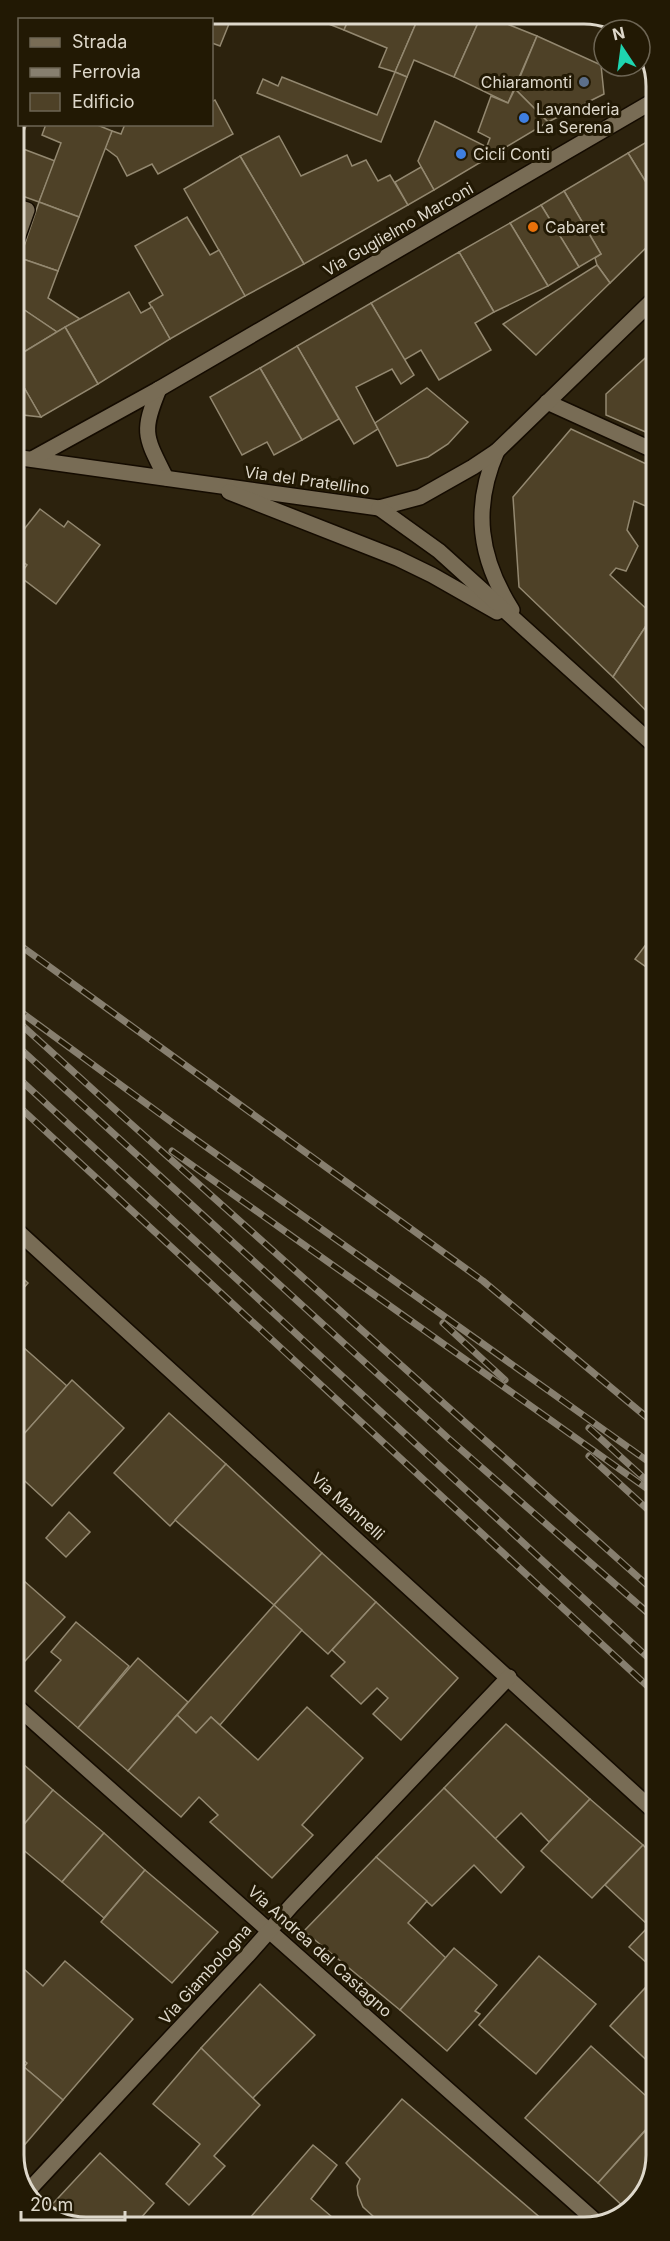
<svg xmlns="http://www.w3.org/2000/svg" width="670" height="2241" viewBox="0 0 670 2241" font-family="Inter,sans-serif">
	<style>
		.building { fill: #4e4127; stroke: #938870; stroke-width: 1.5 }
		.lines { fill: none; stroke-linecap: round; stroke-linejoin: round }
		.minor-casing { stroke: #140b00; stroke-width: 18 }
		.minor { stroke: #786c55; stroke-width: 15 }
		.rail-casing { stroke: #877f6f; stroke-width: 7 }
		.rail { stroke: #221904; stroke-width: 4.5; stroke-dasharray: 14; stroke-linecap: butt }
		.service-dot { fill: #5c6f8a; stroke: #221904; stroke-width: 2 }
		.shop-dot { fill: #3f7fe0; stroke: #221904; stroke-width: 2 }
		.food-dot { fill: #e8710a; stroke: #221904; stroke-width: 2 }
		.labels { text-anchor: middle; stroke-width: 6; stroke-linejoin: round; paint-order: stroke }
		.poi-label { font-size: 16px; fill: #ded8cb; stroke: #221904; text-anchor: start }
		.street-label { font-size: 16px; fill: #ded8cb; stroke: #221904 }
		.rim { fill: none; stroke: #ded8cb; stroke-width: 3 }
	</style>
	<rect width="100%" height="100%" fill="#2c220d"/>
	<!-- building -->
	<g class="building">
		<polygon points="211,14 233,14 220,46 212,43 212,20 208,20"/>
		<polygon points="303,14 351,14 344,30"/>
		<polygon points="351,14 420,14 395,72 379,67 387,48 344,30"/>
		<polygon points="420,14 482,14 454,77 414,60 407,77 395,72"/>
		<polygon points="482,14 537,36 508,103 454,77"/>
		<polygon points="537,36 601,65 604,94 548,122 515,89"/>
		<polygon points="395,72 407,77 381,142 257,93 263,79 278,86 282,77 377,115"/>
		<polygon points="515,89 548,122 481,162 490,138 478,132 491,96 508,103"/>
		<polygon points="215,100 233,134 158,174 152,164 127,176 117,157 105,148 112,131 121,134 125,124 212,124 212,102"/>
		<polygon points="435,121 487,147 481,162 434,190 418,161"/>
		<polygon points="14,122 26,126 18,147 55,161 39,202 14,193"/>
		<polygon points="46,124 95,124 112,131 79,217 39,202 61,143 42,135"/>
		<polygon points="279,136 301,176 347,155 352,166 366,160 378,181 390,175 408,205 304,264 240,156"/>
		<polygon points="655,137 655,197 628,153"/>
		<polygon points="628,153 655,197 655,239 610,283 597,265 595,258 601,254 564,191"/>
		<polygon points="240,156 304,264 245,296 184,189"/>
		<polygon points="421,167 434,190 408,205 395,182"/>
		<polygon points="564,191 601,254 579,267 541,205"/>
		<polygon points="39,202 79,217 58,271 20,258"/>
		<polygon points="541,205 579,267 548,286 510,223"/>
		<polygon points="187,217 210,255 219,250 245,296 170,339 149,303 163,295 135,246"/>
		<polygon points="510,223 548,286 494,312 459,252"/>
		<polygon points="459,252 494,312 475,323 491,350 439,380 421,350 404,360 371,303"/>
		<polygon points="20,258 58,271 48,298 80,319 57,332 14,303 14,276"/>
		<polygon points="597,265 610,283 536,355 503,324"/>
		<polygon points="129,292 141,313 152,307 170,339 98,384 65,327"/>
		<polygon points="14,303 57,332 14,358"/>
		<polygon points="371,303 414,375 401,384 392,369 356,387 378,429 354,444 297,346"/>
		<polygon points="65,327 98,384 41,417 14,370 14,358"/>
		<polygon points="297,346 339,419 302,440 260,368"/>
		<polygon points="655,349 655,436 606,415 606,394"/>
		<polygon points="260,368 302,440 274,455 267,442 242,455 210,397"/>
		<polygon points="14,370 41,417 14,414"/>
		<polygon points="427,388 468,422 448,444 428,457 397,466 375,423"/>
		<polygon points="571,429 655,468 655,510 634,501 627,530 638,546 626,571 616,568 610,575 653,615 613,677 519,587 513,497"/>
		<polygon points="40,509 64,527 68,521 100,545 56,604 19,576 27,565 14,555 14,542"/>
		<polygon points="653,615 655,618 655,720 613,677"/>
		<polygon points="656,931 656,974 635,959"/>
		<polygon points="14,1270 28,1283 14,1299"/>
		<polygon points="14,1339 67,1386 15,1444"/>
		<polygon points="72,1380 124,1428 52,1506 15,1472 15,1444"/>
		<polygon points="169,1413 226,1464 170,1526 114,1473"/>
		<polygon points="226,1464 322,1553 274,1605 175,1520"/>
		<polygon points="69,1512 90,1532 66,1557 46,1538"/>
		<polygon points="322,1553 376,1602 328,1654 274,1605"/>
		<polygon points="15,1573 65,1617 16,1671 15,1670"/>
		<polygon points="376,1602 458,1678 401,1740 373,1714 388,1698 377,1688 361,1704 331,1676 345,1662 332,1650"/>
		<polygon points="274,1605 302,1630 220,1725 211,1717 196,1733 177,1715"/>
		<polygon points="76,1622 129,1666 78,1728 35,1691 61,1660 51,1652"/>
		<polygon points="138,1658 188,1702 128,1771 78,1728"/>
		<polygon points="307,1707 363,1758 302,1825 313,1835 272,1878 210,1822 218,1815 199,1797 181,1817 128,1771 177,1715 196,1733 211,1717 258,1760"/>
		<polygon points="506,1724 590,1799 549,1842 521,1813 495,1839 444,1788"/>
		<polygon points="15,1757 53,1790 15,1835"/>
		<polygon points="444,1788 524,1867 501,1893 474,1865 432,1906 376,1857"/>
		<polygon points="53,1790 104,1833 62,1882 15,1843 15,1835"/>
		<polygon points="590,1799 643,1845 592,1898 541,1851"/>
		<polygon points="104,1833 145,1870 104,1918 62,1882"/>
		<polygon points="643,1845 656,1858 656,1959 648,1964 629,1947 649,1926 605,1885"/>
		<polygon points="376,1857 427,1901 408,1923 446,1958 400,2010 304,1931"/>
		<polygon points="145,1870 218,1932 172,1983 101,1922"/>
		<polygon points="454,1948 497,1985 475,2011 480,2014 447,2051 400,2010"/>
		<polygon points="539,1956 596,2004 536,2074 479,2025"/>
		<polygon points="65,1961 133,2019 63,2100 24,2067 27,2063 15,2053 15,1964 16,1962 43,1986"/>
		<polygon points="656,1976 656,2069 610,2026"/>
		<polygon points="260,1984 315,2035 252,2099 201,2048"/>
		<polygon points="591,2046 656,2105 656,2118 598,2183 525,2118"/>
		<polygon points="201,2048 260,2105 214,2156 225,2166 189,2205 166,2184 200,2144 153,2104"/>
		<polygon points="24,2067 63,2100 15,2156 15,2077"/>
		<polygon points="402,2099 550,2226 385,2227 363,2207 358,2195 357,2186 360,2179 346,2163"/>
		<polygon points="655,2120 656,2122 656,2155 641,2199 626,2209 598,2183"/>
		<polygon points="313,2145 337,2165 311,2199 339,2223 336,2227 242,2227"/>
		<polygon points="100,2153 154,2203 133,2227 81,2227 45,2212"/>
	</g>
	<g class="lines">
		<defs>
			<g id="minor">
				<polyline points="14,206 27,210 14,247"/>
				<path d="M159,389C141,433 145,436 166,478"/>
				<polyline points="547,402 655,451"/>
				<path d="M497,451C472,508 479,558 512,610"/>
				<polyline points="14,457 379,508 420,497 473,467 497,451 655,298"/>
				<polyline points="32,459 159,389 655,100"/>
				<polyline points="229,492 397,558 432,575 497,612"/>
				<polyline points="379,508 439,551 656,747"/>
				<polyline points="14,1228 656,1813"/>
				<polyline points="15,1705 600,2225"/>
				<polyline points="28,2191 247,1956 292,1905 509,1677"/>
			</g>
		</defs>
		<!-- minor casing -->
		<use href="#minor" class="minor-casing"/>
		<!-- minor -->
		<use href="#minor" class="minor"/>
		<defs>
			<g id="rail">
				<polyline points="14,941 483,1281 656,1425"/>
				<polyline points="14,1007 181,1129 656,1467"/>
				<polyline points="14,1018 120,1114 656,1593"/>
				<polyline points="14,1043 449,1439 656,1620"/>
				<polyline points="14,1074 656,1665"/>
				<polyline points="14,1102 656,1694"/>
				<polyline points="172,1151 656,1495"/>
				<polyline points="443,1323 505,1380"/>
				<polyline points="589,1428 646,1480"/>
				<polyline points="589,1456 656,1517"/>
			</g>
		</defs>
		<!-- rail casing -->
		<use href="#rail" class="rail-casing"/>
		<!-- rail -->
		<use href="#rail" class="rail"/>
	</g>
	<!-- markers -->
	<circle class="service-dot" cx="584" cy="82" r="6"/>
	<g class="shop-dot">
		<circle cx="524" cy="118" r="6"/>
		<circle cx="461" cy="154" r="6"/>
	</g>
	<circle class="food-dot" cx="533" cy="227" r="6"/>
	<g class="labels">
		<!-- poi labels -->
		<g class="poi-label">
			<text x="572" y="88" text-anchor="end">Chiaramonti</text>
			<text x="536" y="115">Lavanderia<tspan x="536" dy="18">La Serena</tspan></text>
			<text x="473" y="160">Cicli Conti</text>
			<text x="545" y="233">Cabaret</text>
		</g>
		<!-- street labels -->
		<g class="street-label">
			<text transform="translate(398 229) rotate(-30)" y="6">Via Guglielmo Marconi</text>
			<text transform="translate(307 480) rotate(8)" y="6">Via del Pratellino</text>
			<text transform="translate(348 1506) rotate(42)" y="6">Via Mannelli</text>
			<text transform="translate(320 1951) rotate(42)" y="6">Via Andrea del Castagno</text>
			<text transform="translate(205 1974) rotate(-48)" y="6">Via Giambologna</text>
		</g>
	</g>
	<!-- crop -->
	<path d="M0 0H670V2241H0ZM86 24H584A62 62 0 0 1 646 86V2155A62 62 0 0 1 584 2217H86A62 62 0 0 1 24 2155V86A62 62 0 0 1 86 24Z" fill="#221904" fill-rule="evenodd"/>
	<path class="rim" d="M86 24H584A62 62 0 0 1 646 86V2155A62 62 0 0 1 584 2217H86A62 62 0 0 1 24 2155V86A62 62 0 0 1 86 24Z"/>
	<!-- legend -->
	<rect x="18" y="18" width="195" height="108" fill="#221904" stroke="#6d6554" stroke-width="1.5"/>
	<rect x="30" y="38" width="30" height="9" fill="#786c55" stroke="#6d6554" stroke-width="1.5"/>
	<text x="72" y="48" font-size="18" fill="#ded8cb">Strada</text>
	<rect x="30" y="68" width="30" height="9" fill="#877f6f" stroke="#6d6554" stroke-width="1.5"/>
	<text x="72" y="78" font-size="18" fill="#ded8cb">Ferrovia</text>
	<rect x="30" y="93" width="30" height="18" fill="#4e4127" stroke="#6d6554" stroke-width="1.5"/>
	<text x="72" y="108" font-size="18" fill="#ded8cb">Edificio</text>
	<!-- north arrow -->
	<g transform="translate(622 48) rotate(347)"><circle r="28" fill="#221904" stroke="#6d6554" stroke-width="1.5"/>
	<path d="M0-4.5L10 22L0 15L-10 22Z" fill="#1ed5b0"/>
	<text y="-9" font-size="16" font-weight="bold" text-anchor="middle" fill="#ded8cb">N</text>
	</g>
	<!-- scale -->
	<path d="M21 2211v9h104v-9" fill="none" stroke="#ded8cb" stroke-width="3"/>
	<text x="30" y="2211" font-size="18" fill="#ded8cb" stroke="#221904" stroke-width="4.5" paint-order="stroke">20 m</text>
</svg>
